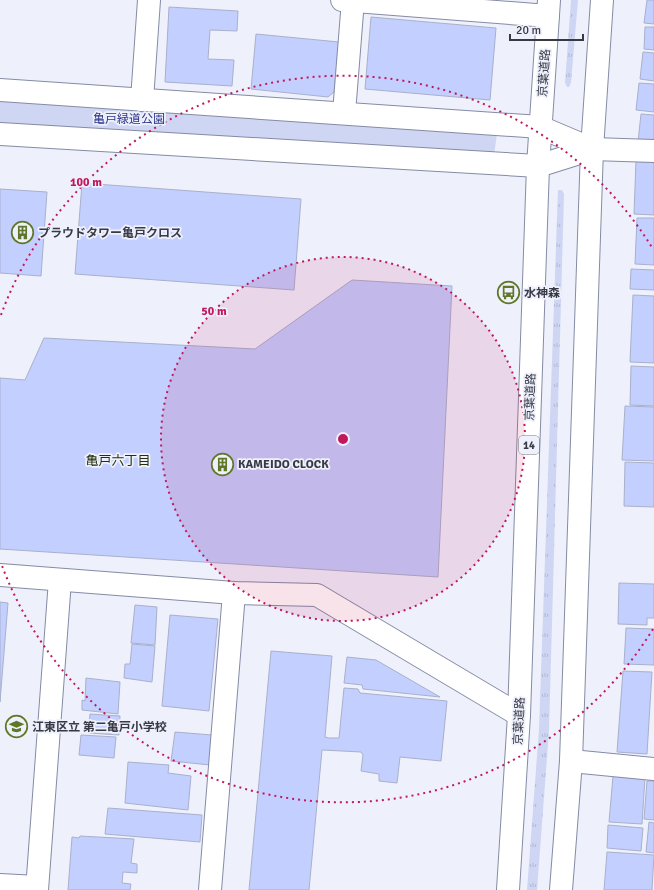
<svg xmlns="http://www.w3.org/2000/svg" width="654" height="890" viewBox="0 0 654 890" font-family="Signika,'Noto Sans JP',sans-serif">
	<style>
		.grass { fill: url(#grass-tufts) }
		.park { fill: #ced6f3 }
		.building { fill: #c3cffe; stroke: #a9b0cb }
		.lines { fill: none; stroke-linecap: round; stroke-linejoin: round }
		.street-casing { stroke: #848ba4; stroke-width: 24 }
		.highway-casing { stroke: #848ba4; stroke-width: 24 }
		.street { stroke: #fff; stroke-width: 22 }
		.highway { stroke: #fff; stroke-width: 22 }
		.ring { fill: none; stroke: #c2185b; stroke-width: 2; stroke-dasharray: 2 4 }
		.labels { text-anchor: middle; stroke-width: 3.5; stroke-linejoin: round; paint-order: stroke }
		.shield { fill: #eef1fc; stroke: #6e717c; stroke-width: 1 }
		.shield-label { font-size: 11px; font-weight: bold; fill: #373a45 }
		.street-label { font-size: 12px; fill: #373a45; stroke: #eef1fc }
		.park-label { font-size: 12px; fill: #2d3389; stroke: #eef1fc }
		.poi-label { font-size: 12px; font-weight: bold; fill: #373a45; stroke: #eef1fc; text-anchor: start }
		.neighbourhood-label { font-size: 13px; fill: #25300a; stroke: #eef1fc }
		.centre { fill: #c2185b; stroke: #eef1fc; stroke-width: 2 }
		.ring-label { font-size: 12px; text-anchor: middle; font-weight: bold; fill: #c2185b; stroke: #eef1fc; stroke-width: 3.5; stroke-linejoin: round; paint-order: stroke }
	</style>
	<defs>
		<pattern id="grass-tufts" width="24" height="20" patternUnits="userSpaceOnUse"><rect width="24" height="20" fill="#ced6f3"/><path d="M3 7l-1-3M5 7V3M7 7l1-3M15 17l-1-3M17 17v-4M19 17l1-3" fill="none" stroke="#b2b8d2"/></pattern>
	</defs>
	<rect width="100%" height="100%" fill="#eef1fc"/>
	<!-- grass -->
	<g class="grass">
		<polygon points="571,0 578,0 571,83 569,87 567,87 565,83"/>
		<polygon points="558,190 562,190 564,194 549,731 537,890 527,890 539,729"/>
	</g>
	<!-- park -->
	<polygon class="park" points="0,98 498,127 494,155 0,126"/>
	<!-- building -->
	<g class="building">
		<polygon points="647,0 654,0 654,24 644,23"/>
		<polygon points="169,7 238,11 237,31 210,30 208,59 234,60 232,86 165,82"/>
		<polygon points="371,17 496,28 490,100 365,89"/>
		<polygon points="645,27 654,27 654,50 644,49"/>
		<polygon points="256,34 339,42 334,92 328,97 251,89"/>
		<polygon points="643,52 654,53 654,81 640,79"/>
		<polygon points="639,83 654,84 654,112 636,110"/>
		<polygon points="641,114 654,115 654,143 638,142"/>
		<polygon points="636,160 654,161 654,215 634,214"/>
		<polygon points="82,183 301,199 294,290 75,274"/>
		<polygon points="0,189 47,192 41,276 0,273"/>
		<polygon points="637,218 654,218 654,265 635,264"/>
		<polygon points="631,269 654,270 654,290 630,289"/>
		<polygon points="352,280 452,286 438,577 0,549 0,378 25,380 44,338 255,349"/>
		<polygon points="633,295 654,296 654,363 630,362"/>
		<polygon points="631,366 654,367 654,406 630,405"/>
		<polygon points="625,406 654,407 654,461 622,460"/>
		<polygon points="625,462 654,463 654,507 624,506"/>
		<polygon points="619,583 654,584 654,618 647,618 647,625 618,624"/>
		<polygon points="0,602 8,603 0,702"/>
		<polygon points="135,605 157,607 155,645 131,643"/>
		<polygon points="170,615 218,619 209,711 162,706"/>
		<polygon points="626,628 654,629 654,665 624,664"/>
		<polygon points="132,644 155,646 152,682 124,678 125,664 130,664"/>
		<polygon points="271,651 332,656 325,737 329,738 339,738 344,688 358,689 360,693 447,701 441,761 400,757 397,783 379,781 379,774 361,771 363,755 361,752 322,750 309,890 249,890"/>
		<polygon points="347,657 376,660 440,697 363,689 362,685 344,683"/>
		<polygon points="623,671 652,672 647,754 617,752"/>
		<polygon points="86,678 120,682 118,714 82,710 82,700 85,701"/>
		<polygon points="90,714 120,716 119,735 88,733"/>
		<polygon points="175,732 212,735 210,765 171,761"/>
		<polygon points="81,735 116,737 114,758 79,755"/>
		<polygon points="128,762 169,765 168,773 191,776 188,810 125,803"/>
		<polygon points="613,776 645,778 642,824 609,822"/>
		<polygon points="647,781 654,781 654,820 644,819"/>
		<polygon points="108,808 202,815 200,842 105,834"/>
		<polygon points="649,822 654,823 654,853 646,852"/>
		<polygon points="608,825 643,828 641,851 607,848"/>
		<polygon points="80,836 134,839 131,863 137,864 137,873 123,872 122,883 131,884 130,890 68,890 72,837 79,838"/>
		<polygon points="607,852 654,855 652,890 604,890"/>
	</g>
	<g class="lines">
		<defs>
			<g id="street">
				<polyline points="342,0 548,16"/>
				<polyline points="0,90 540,127 592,149"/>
				<polyline points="142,100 149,0"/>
				<polyline points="344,113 353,0"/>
				<polyline points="0,134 538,166 592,149 654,151"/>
				<polyline points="0,575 234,593 317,595 519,715"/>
				<polyline points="571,761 654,769"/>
				<polyline points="0,885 37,887"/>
				<polyline points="37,890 60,580"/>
				<polyline points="210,890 234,593"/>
			</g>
			<g id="highway">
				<polyline points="508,890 519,715 538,166 549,0"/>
				<polyline points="561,890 571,761 592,149 602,0"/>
			</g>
		</defs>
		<!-- street casing -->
		<use href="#street" class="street-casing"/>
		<!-- highway casing -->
		<use href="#highway" class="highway-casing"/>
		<!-- street -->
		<use href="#street" class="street"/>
		<!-- highway -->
		<use href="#highway" class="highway"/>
	</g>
	<!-- distance rings -->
	<circle cx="343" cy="439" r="182" fill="#c2185b" fill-opacity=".12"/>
	<g class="ring">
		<circle cx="343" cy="439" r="182"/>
		<path d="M653 629A364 364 0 0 1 1 563M1 315A364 364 0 0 1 653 249"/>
	</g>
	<!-- icons -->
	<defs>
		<symbol id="building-ring" viewBox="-11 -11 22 22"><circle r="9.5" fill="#eef1fc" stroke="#607729" stroke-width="1.5"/><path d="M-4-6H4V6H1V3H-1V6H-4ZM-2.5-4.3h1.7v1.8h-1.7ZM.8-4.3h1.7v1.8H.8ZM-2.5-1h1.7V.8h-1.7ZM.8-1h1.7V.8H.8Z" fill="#607729"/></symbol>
		<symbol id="bus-ring" viewBox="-11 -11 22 22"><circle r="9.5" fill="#eef1fc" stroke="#607729" stroke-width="1.5"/><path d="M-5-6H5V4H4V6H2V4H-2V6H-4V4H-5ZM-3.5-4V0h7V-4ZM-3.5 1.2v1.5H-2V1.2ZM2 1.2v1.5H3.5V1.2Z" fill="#607729"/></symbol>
		<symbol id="school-ring" viewBox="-11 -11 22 22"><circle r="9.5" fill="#eef1fc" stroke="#607729" stroke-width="1.5"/><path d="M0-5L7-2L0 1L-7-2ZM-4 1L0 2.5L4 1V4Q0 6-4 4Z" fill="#607729"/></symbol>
	</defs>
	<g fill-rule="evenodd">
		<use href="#building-ring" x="10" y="220" width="25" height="25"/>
		<use href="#bus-ring" x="496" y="280" width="25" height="25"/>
		<use href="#building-ring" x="210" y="452" width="25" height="25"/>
		<use href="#school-ring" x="4" y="714" width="25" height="25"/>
	</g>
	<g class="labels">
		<!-- shield labels -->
		<rect class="shield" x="519" y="436" width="20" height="18" rx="3"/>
		<g class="shield-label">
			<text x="529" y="449">14</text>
		</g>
		<!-- street labels -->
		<g class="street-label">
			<text transform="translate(544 73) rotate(-86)" y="4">京葉道路</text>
			<text transform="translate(530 397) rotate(-88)" y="4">京葉道路</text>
			<text transform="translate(519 721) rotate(-87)" y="4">京葉道路</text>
		</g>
		<!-- park labels -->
		<g class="park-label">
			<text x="129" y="123">亀戸緑道公園</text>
		</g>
		<!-- poi labels -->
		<g class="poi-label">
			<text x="38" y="237">プラウドタワー亀戸クロス</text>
			<text x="524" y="297">水神森</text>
			<text x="238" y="468">KAMEIDO CLOCK</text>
			<text x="32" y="731">江東区立 第二亀戸小学校</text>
		</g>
		<!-- neighbourhood labels -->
		<g class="neighbourhood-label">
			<text x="118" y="465">亀戸六丁目</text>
		</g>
	</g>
	<circle cx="343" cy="439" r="6" class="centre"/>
	<g class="ring-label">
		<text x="86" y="186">100 m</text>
		<text x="214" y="315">50 m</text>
	</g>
	<!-- scale -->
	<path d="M510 34v6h73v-6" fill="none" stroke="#373a45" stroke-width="2"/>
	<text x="516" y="34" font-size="12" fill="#373a45" stroke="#eef1fc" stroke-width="3" paint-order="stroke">20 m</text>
</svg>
